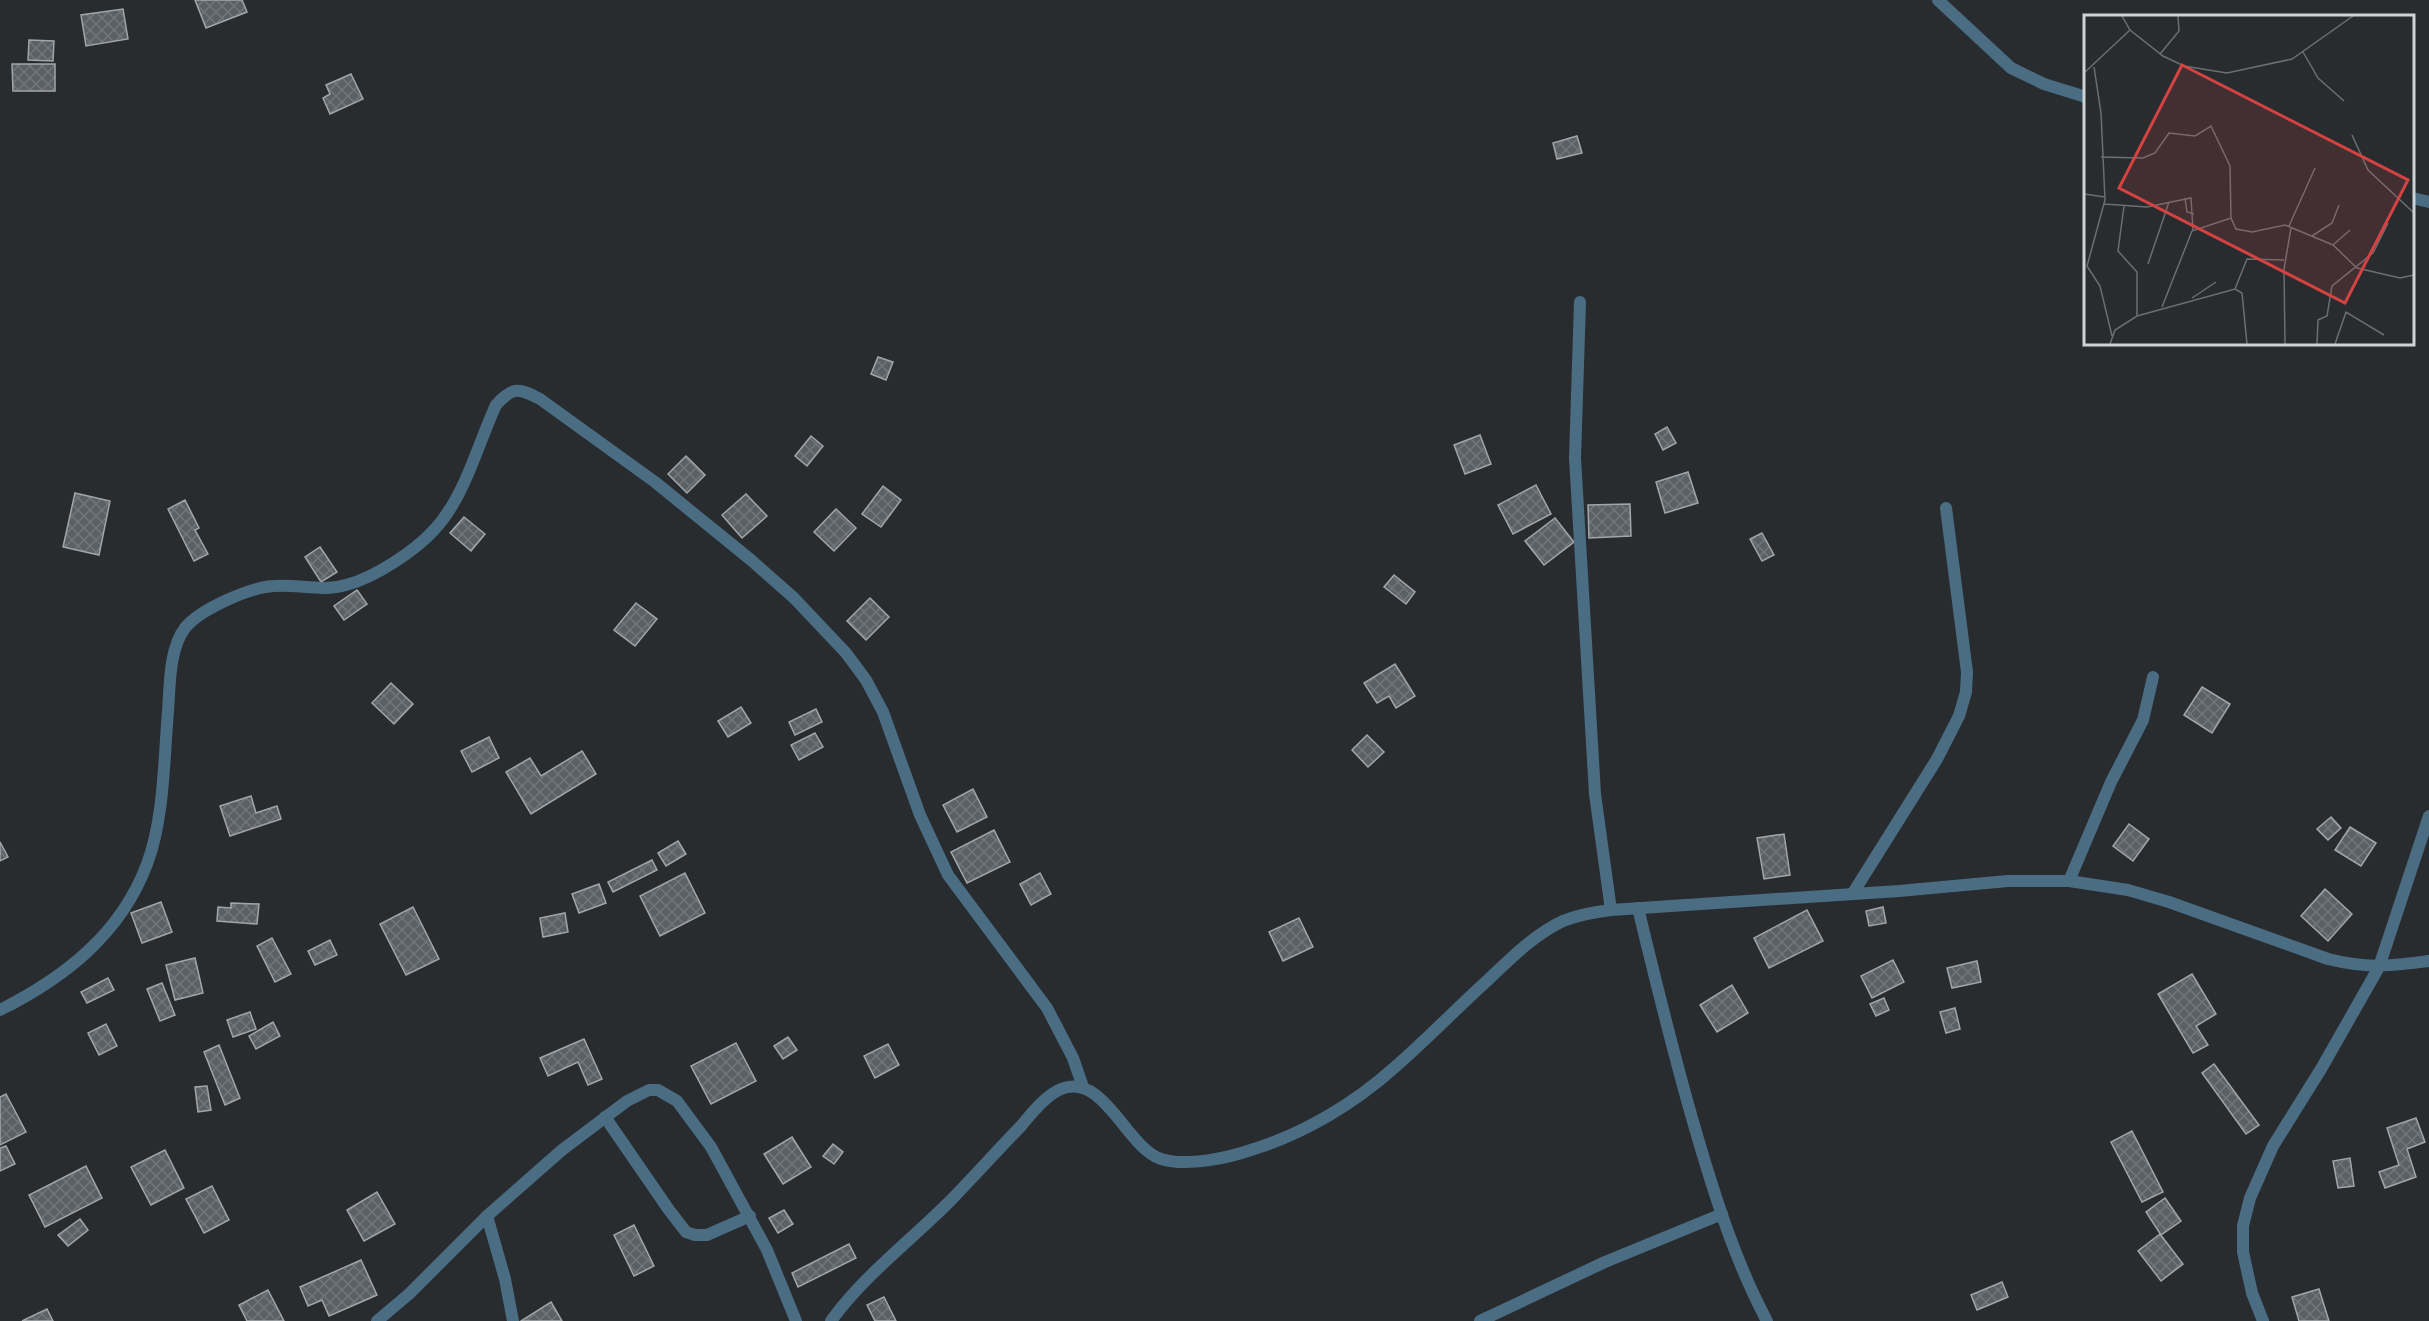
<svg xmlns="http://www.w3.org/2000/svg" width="2429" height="1321" viewBox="0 0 2429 1321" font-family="'DejaVu Sans',sans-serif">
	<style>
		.building { fill: url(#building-cross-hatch); stroke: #a1a6aa; stroke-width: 1.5 }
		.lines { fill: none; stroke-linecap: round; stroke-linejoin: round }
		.street { stroke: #4b6d84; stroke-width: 12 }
		.inset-road { fill: none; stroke: #6b6f71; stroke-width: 1.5 }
		.view { fill: #d54242; fill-opacity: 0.15; stroke: #d54242; stroke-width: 3 }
		.inset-edge { fill: none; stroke: #d0d3d5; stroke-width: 3 }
	</style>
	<defs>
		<pattern id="building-cross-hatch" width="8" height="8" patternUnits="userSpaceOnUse" patternTransform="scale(1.5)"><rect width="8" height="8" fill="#5b6064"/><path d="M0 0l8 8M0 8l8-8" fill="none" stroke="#727679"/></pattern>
	</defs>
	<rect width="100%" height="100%" fill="#282c2f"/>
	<!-- building -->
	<g class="building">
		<polygon points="195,0 242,0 247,12 206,28"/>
		<polygon points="123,9 128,39 86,46 81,15"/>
		<polygon points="29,40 54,41 53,61 28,60"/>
		<polygon points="12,64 55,64 55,91 13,91"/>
		<polygon points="351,74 363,99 330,114 323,98 330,94 326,85"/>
		<polygon points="1577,136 1582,153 1557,159 1553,143"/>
		<polygon points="878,357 893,362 886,380 871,374"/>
		<polygon points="1667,427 1676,443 1663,450 1655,434"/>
		<polygon points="1480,435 1491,464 1465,474 1454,445"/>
		<polygon points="811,436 823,446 807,466 795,456"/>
		<polygon points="686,456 705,475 687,493 668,474"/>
		<polygon points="1688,472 1698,503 1665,513 1656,482"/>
		<polygon points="1536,485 1551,514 1513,534 1498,505"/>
		<polygon points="883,486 901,500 881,527 862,514"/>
		<polygon points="75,493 110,501 99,555 63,547"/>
		<polygon points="746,494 767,516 742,538 722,515"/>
		<polygon points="185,500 199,528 195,530 208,554 194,561 168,509"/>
		<polygon points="1630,504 1631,536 1589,538 1588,505"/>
		<polygon points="836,509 856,528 834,551 814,532"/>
		<polygon points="464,517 485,534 471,551 450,533"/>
		<polygon points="1555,518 1574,542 1544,565 1525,541"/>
		<polygon points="1762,533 1774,555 1762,561 1750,539"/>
		<polygon points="320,547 337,572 321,582 305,557"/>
		<polygon points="1394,575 1415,592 1406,604 1384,587"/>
		<polygon points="357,590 367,604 344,620 334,606"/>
		<polygon points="870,598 889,617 866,640 847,621"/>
		<polygon points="636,603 657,619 635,646 614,630"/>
		<polygon points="1395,664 1415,696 1396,708 1389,696 1377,703 1364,683"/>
		<polygon points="391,683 413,704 394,724 372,703"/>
		<polygon points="2202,687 2230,704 2212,733 2184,715"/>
		<polygon points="741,707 751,723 728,737 718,721"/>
		<polygon points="816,709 822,722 795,735 789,722"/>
		<polygon points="815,733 823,747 799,760 791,745"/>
		<polygon points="1367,735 1384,752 1368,767 1352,750"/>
		<polygon points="489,737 499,758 472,772 461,751"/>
		<polygon points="582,751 596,774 531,814 506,772 530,758 541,776"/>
		<polygon points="973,789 987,817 957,832 943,805"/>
		<polygon points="251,796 256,813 277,806 281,819 230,836 220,806"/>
		<polygon points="2331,817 2341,828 2328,840 2317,829"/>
		<polygon points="2129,824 2149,839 2133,861 2113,846"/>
		<polygon points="2350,827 2376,843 2361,866 2335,850"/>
		<polygon points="994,830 1010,862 967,883 951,852"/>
		<polygon points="1784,834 1790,875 1764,879 1757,838"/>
		<polygon points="678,841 686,854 666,866 658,853"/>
		<polygon points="0,842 8,857 0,861"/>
		<polygon points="652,860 657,870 613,892 608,882"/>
		<polygon points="685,873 705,913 660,936 640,896"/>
		<polygon points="1040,873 1051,894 1031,905 1020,884"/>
		<polygon points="599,884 606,903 579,913 572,894"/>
		<polygon points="2325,889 2352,914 2328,941 2301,916"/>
		<polygon points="161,902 172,932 142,943 131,913"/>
		<polygon points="231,903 259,904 257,924 217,921 218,907 231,908"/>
		<polygon points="413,907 439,959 406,975 380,924"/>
		<polygon points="1883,907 1886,923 1869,926 1866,911"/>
		<polygon points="1807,910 1823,941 1769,968 1754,938"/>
		<polygon points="565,913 568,932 543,937 540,918"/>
		<polygon points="1299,918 1313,947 1283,961 1269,932"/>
		<polygon points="272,938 291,974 275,982 257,946"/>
		<polygon points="330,940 337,955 315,965 308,951"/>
		<polygon points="195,958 203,993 175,1000 166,965"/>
		<polygon points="1893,960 1904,982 1872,998 1861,976"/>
		<polygon points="1977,961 1981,982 1952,988 1947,968"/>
		<polygon points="2192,974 2216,1014 2196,1026 2208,1045 2193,1053 2158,994"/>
		<polygon points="108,978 114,990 87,1003 81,992"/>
		<polygon points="162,983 175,1015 160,1021 147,989"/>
		<polygon points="1732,985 1748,1013 1717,1032 1700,1005"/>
		<polygon points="1884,998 1889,1010 1876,1016 1870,1004"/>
		<polygon points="1955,1008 1960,1029 1946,1033 1940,1012"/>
		<polygon points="250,1012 256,1029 233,1037 227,1020"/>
		<polygon points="273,1022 280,1036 256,1049 249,1036"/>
		<polygon points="106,1024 117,1046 99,1055 88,1033"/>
		<polygon points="788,1037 797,1050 783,1059 774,1046"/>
		<polygon points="584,1039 602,1079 588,1085 578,1062 548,1076 540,1058"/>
		<polygon points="736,1043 756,1081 711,1104 691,1066"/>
		<polygon points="888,1044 899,1065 875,1078 864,1056"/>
		<polygon points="219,1045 240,1098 225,1105 204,1052"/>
		<polygon points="2214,1064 2259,1125 2246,1134 2202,1073"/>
		<polygon points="207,1086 211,1110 198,1112 195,1087"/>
		<polygon points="6,1094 26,1132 0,1145 0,1097"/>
		<polygon points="2416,1118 2425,1142 2407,1149 2416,1177 2385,1188 2379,1172 2399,1165 2387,1128"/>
		<polygon points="2132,1131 2163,1192 2142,1202 2111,1142"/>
		<polygon points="792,1137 811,1167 783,1184 764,1154"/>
		<polygon points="833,1144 843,1152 834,1164 823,1156"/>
		<polygon points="6,1146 15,1164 0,1171 0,1148"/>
		<polygon points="165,1150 184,1188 151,1205 131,1167"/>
		<polygon points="2350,1158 2354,1186 2338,1188 2333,1161"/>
		<polygon points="86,1166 102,1198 45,1227 29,1195"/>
		<polygon points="212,1186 229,1220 204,1233 186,1199"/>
		<polygon points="377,1192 395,1224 364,1241 347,1210"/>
		<polygon points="2165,1198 2181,1221 2161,1235 2146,1212"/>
		<polygon points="784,1210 793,1224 778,1233 769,1218"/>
		<polygon points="80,1219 88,1230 68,1246 58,1235"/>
		<polygon points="634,1225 654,1266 634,1276 614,1235"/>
		<polygon points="2160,1234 2183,1264 2161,1281 2138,1251"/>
		<polygon points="849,1244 856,1258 798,1287 792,1273"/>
		<polygon points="361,1260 377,1295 329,1316 322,1300 308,1306 300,1287"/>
		<polygon points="2002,1282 2008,1297 1977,1310 1971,1295"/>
		<polygon points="2319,1289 2329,1321 2299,1321 2292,1297"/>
		<polygon points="268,1290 284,1321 247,1321 239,1305"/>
		<polygon points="884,1297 896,1321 875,1321 867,1305"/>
		<polygon points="551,1302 562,1321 521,1321"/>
		<polygon points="47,1309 53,1321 22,1321"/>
	</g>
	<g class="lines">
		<!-- street -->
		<g class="street">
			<polyline points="1938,0 2011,68 2044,84 2086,97"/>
			<polyline points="2412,198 2429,202"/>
			<polyline points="1580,302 1575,458 1595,794 1611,910"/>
			<polyline points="2069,881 2111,782 2143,720 2153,677"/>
			<polyline points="1853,893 1937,759 1959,716 1966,692 1967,672 1946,508"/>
			<path d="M1638,908C1657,987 1676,1065 1699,1142C1717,1203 1737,1265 1767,1321"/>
			<path d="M0,1010C64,978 121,934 147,864C164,820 164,758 168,711C170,685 169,649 185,628C200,609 251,587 274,586C298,584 322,592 346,585C374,578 415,551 434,530C465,497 477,446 496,405C513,386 519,388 540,399L655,482L751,560L794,598L846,653L866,680L883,712L920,815L948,875L1047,1008L1073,1058L1083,1087"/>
			<polyline points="605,1117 669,1210 686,1232 695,1235 707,1235 750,1216"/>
			<polyline points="487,1216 505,1279 513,1321"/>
			<polyline points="377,1321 409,1294 487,1216 562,1150 627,1101 649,1090 658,1090 677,1101 711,1147 767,1250 796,1321"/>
			<path d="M831,1321C864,1275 913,1239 953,1198C976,1174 998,1150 1021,1126C1032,1113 1045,1096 1061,1089C1104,1072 1126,1147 1161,1159C1188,1167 1228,1158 1254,1149C1305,1133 1355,1103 1395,1067C1427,1039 1457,1008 1489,979C1511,958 1535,934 1563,921C1578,915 1594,912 1611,910L1899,891L2008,881H2069L2128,890L2169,902L2328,959C2369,969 2388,966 2429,961"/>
			<polyline points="1480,1321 1605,1262 1722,1214"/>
			<polyline points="2263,1321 2252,1293 2243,1252 2243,1226 2250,1198 2273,1146 2321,1069 2379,967 2429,816"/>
		</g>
	</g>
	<!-- overview -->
	<g transform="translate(2084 15)">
		<rect width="330" height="330" fill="#282c2f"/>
		<path class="inset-road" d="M38,1L46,15L79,41L100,51L143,58L208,44L269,1M219,37L234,63L260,86M76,39L95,16L94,1M10,52L17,98L21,185L3,251L16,271L28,321M0,58L46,15M268,120L284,155L330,198M17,142L59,143L71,138L85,118L111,121L127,111L146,151L147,203L152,214L168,217L201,210L249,230L273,253L316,263L330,260M0,179L21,182M101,183L103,197L110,199M20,189L63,192L107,183L109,215M40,191L34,236L53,257V301M205,211L231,153M228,221L248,208L255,190M249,230L266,215M64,249L85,187M151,274L163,244L200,245M108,283L132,267M78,292L108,216L147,203M26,329L31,315L53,301L151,274L158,278L163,329M201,329L200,254L207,213M233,329L234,305L243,301L248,271L289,238L304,208M251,329L262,297L300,320"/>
		<path class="view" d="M98,50L324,165L261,288L35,173Z"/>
		<rect width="330" height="330" class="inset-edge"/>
	</g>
</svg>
